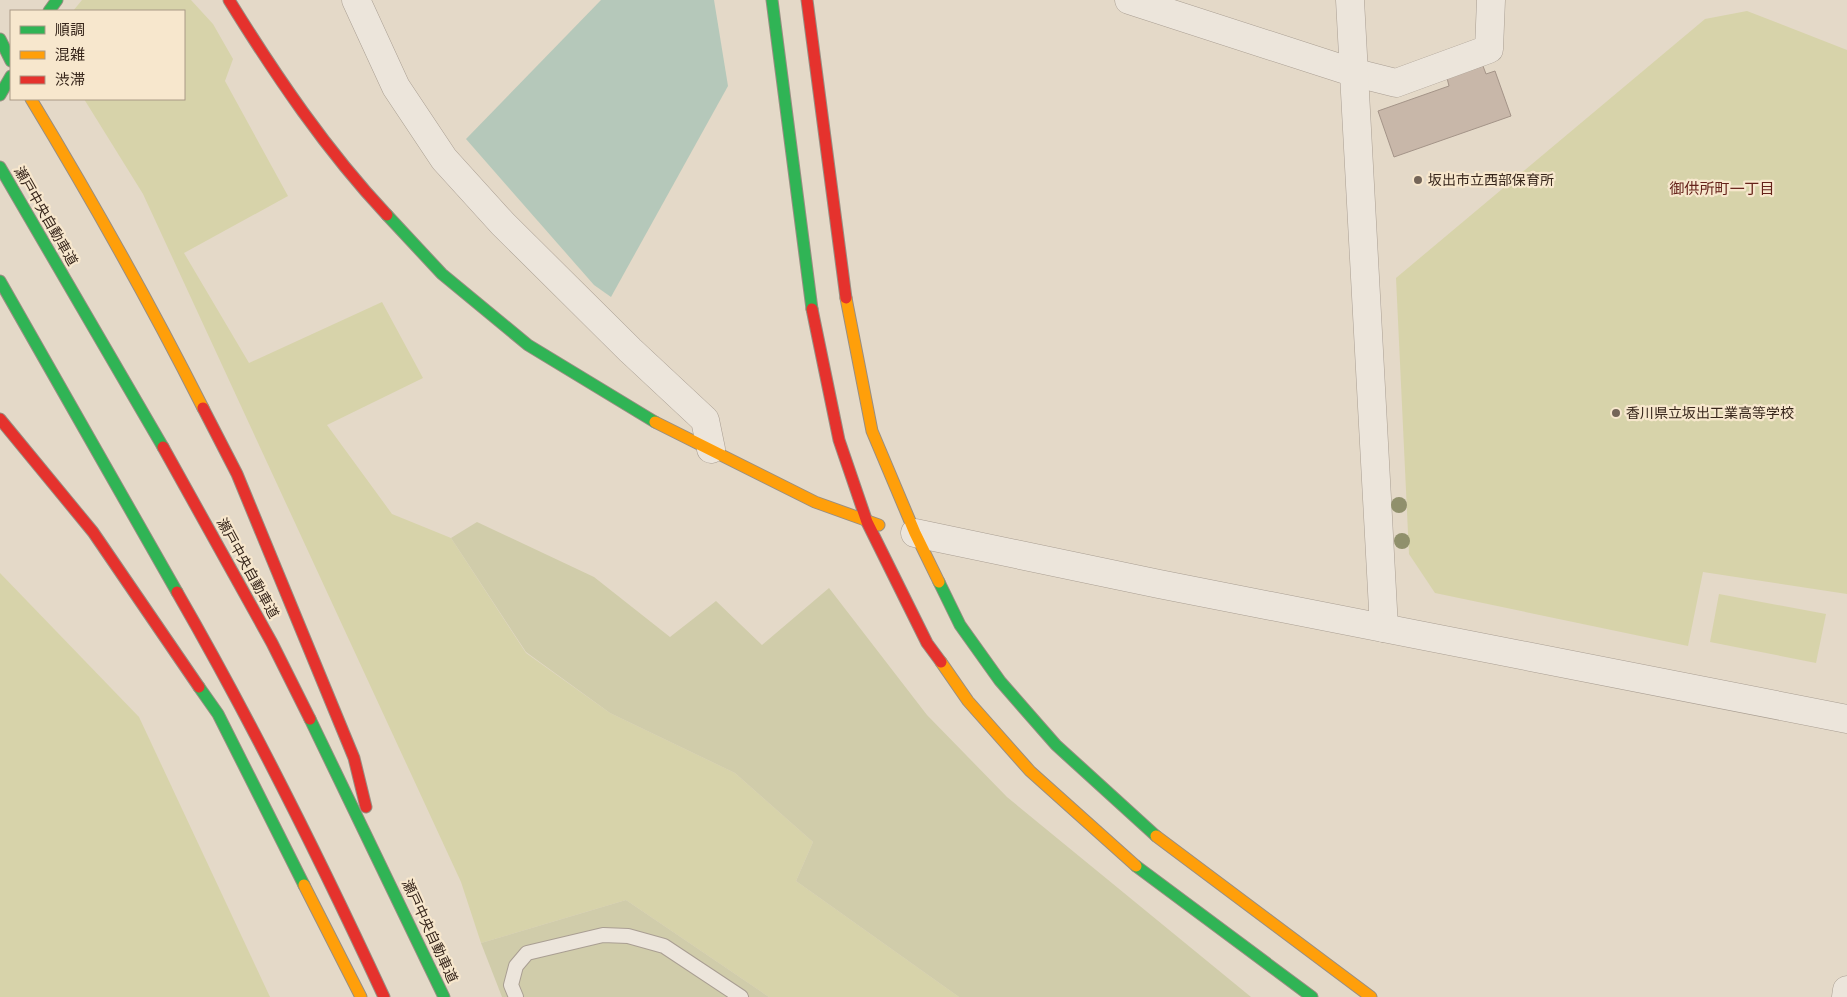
<svg xmlns="http://www.w3.org/2000/svg" width="1847" height="997" viewBox="0 0 1847 997" font-family="'Roboto Serif','Noto Sans JP',serif">
	<style>
		.green { fill: #d7d3aa }
		.cemetery { fill: #d0ccaa }
		.water { fill: #b5c8ba }
		.building { fill: #c8b7a9; stroke: #a49488 }
		.lines { fill: none; stroke-linecap: round; stroke-linejoin: round }
		.lane-casing { stroke: #a99e92; stroke-width: 16 }
		.street-casing { stroke: #a99e92; stroke-width: 29 }
		.fast-casing { stroke: #988e82; stroke-width: 13 }
		.slow-casing { stroke: #988e82; stroke-width: 13 }
		.jam-casing { stroke: #988e82; stroke-width: 13 }
		.lane { stroke: #ece5db; stroke-width: 14 }
		.street { stroke: #ece5db; stroke-width: 28 }
		.fast { stroke: #30b455; stroke-width: 11 }
		.slow { stroke: #ff9f0a; stroke-width: 11 }
		.jam { stroke: #e5322d; stroke-width: 11 }
		.tree { fill: #90906c }
		.poi-dot { fill: #746558; stroke: #f7e7cd; stroke-width: 2 }
		.labels { text-anchor: middle; stroke-width: 4.5; stroke-linejoin: round; paint-order: stroke }
		.poi-label { font-size: 14px; fill: #37261b; stroke: #f7e7cd; text-anchor: start }
		.street-label { font-size: 14px; fill: #37261b; stroke: #f7e7cd }
		.neighbourhood-label { font-size: 15px; fill: #652119; stroke: #f7e7cd }
	</style>
	<rect width="100%" height="100%" fill="#e4d9c8"/>
	<!-- green -->
	<g class="green">
		<polygon points="82,0 191,0 213,24 233,59 225,81 288,196 184,253 249,363 382,302 423,378 327,425 392,514 451,538 526,653 610,713 735,773 813,842 796,881 959,997 769,997 626,900 481,943 461,882 143,194 84,99 184,99 184,11 73,11"/>
		<polygon points="1747,11 1847,50 1847,594 1703,572 1688,646 1435,593 1409,554 1396,278 1705,19"/>
		<polygon points="0,573 139,717 270,997 0,997"/>
		<polygon points="1719,594 1826,614 1816,663 1710,642"/>
	</g>
	<!-- cemetery -->
	<g class="cemetery">
		<polygon points="477,522 594,577 670,637 716,601 762,645 829,588 927,715 1007,797 1251,997 959,997 796,881 813,842 735,773 610,713 526,652 451,538"/>
		<polygon points="626,900 769,997 502,997 481,943"/>
	</g>
	<!-- water -->
	<polygon class="water" points="601,0 714,0 728,86 611,297 594,285 466,139"/>
	<!-- building -->
	<polygon class="building" points="1483,66 1486,74 1495,71 1511,116 1394,157 1378,111 1449,86 1447,78"/>
	<g class="lines">
		<defs>
			<polyline id="lane" points="516,997 511,985 516,966 527,953 603,935 628,936 664,946 741,997"/>
			<g id="street">
				<polyline points="356,0 396,87 444,159 503,224 630,350 705,420 711,449"/>
				<polyline points="1129,0 1352,72 1396,83 1489,49 1491,0"/>
				<polyline points="1350,0 1384,628"/>
				<polyline points="915,533 1159,584 1847,719"/>
				<polyline points="1846,997 1847,990"/>
			</g>
			<g id="fast">
				<polyline points="772,0 812,309"/>
				<polyline points="49,11 57,0"/>
				<polyline points="0,39 11,61"/>
				<polyline points="0,95 11,76"/>
				<polyline points="0,167 163,447"/>
				<polyline points="387,215 442,274 528,345 655,422"/>
				<polyline points="0,281 177,592"/>
				<polyline points="939,582 960,625 1000,681 1056,745 1156,836"/>
				<polyline points="199,687 218,714 304,885"/>
				<polyline points="310,719 444,997"/>
				<polyline points="1136,866 1312,997"/>
			</g>
			<g id="slow">
				<path d="M31,99C92,200 150,303 203,408"/>
				<polyline points="846,298 872,431 915,533 939,582"/>
				<polyline points="655,422 815,502 879,525"/>
				<polyline points="941,662 968,701 1030,771 1136,866"/>
				<polyline points="1156,836 1371,997"/>
				<polyline points="304,885 361,997"/>
			</g>
			<g id="jam">
				<path d="M229,0C276,76 326,150 387,215"/>
				<polyline points="807,0 846,298"/>
				<polyline points="812,309 839,440 867,522 927,643 941,662"/>
				<polyline points="203,408 237,474 354,758 366,807"/>
				<polyline points="0,419 93,532 199,687"/>
				<polyline points="163,447 272,643 310,719"/>
				<path d="M177,592C253,724 320,859 384,997"/>
			</g>
		</defs>
		<!-- lane casing -->
		<use href="#lane" class="lane-casing"/>
		<!-- street casing -->
		<use href="#street" class="street-casing"/>
		<!-- fast casing -->
		<use href="#fast" class="fast-casing"/>
		<!-- slow casing -->
		<use href="#slow" class="slow-casing"/>
		<!-- jam casing -->
		<use href="#jam" class="jam-casing"/>
		<!-- lane -->
		<use href="#lane" class="lane"/>
		<!-- street -->
		<use href="#street" class="street"/>
		<!-- fast -->
		<use href="#fast" class="fast"/>
		<!-- slow -->
		<use href="#slow" class="slow"/>
		<!-- jam -->
		<use href="#jam" class="jam"/>
	</g>
	<!-- trees -->
	<g class="tree">
		<circle cx="1399" cy="505" r="8"/>
		<circle cx="1402" cy="541" r="8"/>
	</g>
	<!-- markers -->
	<g class="poi-dot">
		<circle cx="1418" cy="180" r="5"/>
		<circle cx="1616" cy="413" r="5"/>
	</g>
	<g class="labels">
		<!-- poi labels -->
		<g class="poi-label">
			<text x="1428" y="185">坂出市立西部保育所</text>
			<text x="1626" y="418">香川県立坂出工業高等学校</text>
		</g>
		<!-- street labels -->
		<g class="street-label">
			<text transform="translate(46 216) rotate(60)" y="5">瀬戸中央自動車道</text>
			<text transform="translate(248 568) rotate(61)" y="5">瀬戸中央自動車道</text>
			<text transform="translate(430 931) rotate(65)" y="5">瀬戸中央自動車道</text>
		</g>
		<!-- neighbourhood labels -->
		<g class="neighbourhood-label">
			<text x="1722" y="194">御供所町一丁目</text>
		</g>
	</g>
	<!-- legend -->
	<rect x="10" y="10" width="175" height="90" fill="#f7e7cd" stroke="#aa9a86"/>
	<rect x="20" y="26" width="25" height="8" fill="#30b455" stroke="#aa9a86"/>
	<text x="55" y="35" font-size="15" fill="#37261b">順調</text>
	<rect x="20" y="51" width="25" height="8" fill="#ff9f0a" stroke="#aa9a86"/>
	<text x="55" y="60" font-size="15" fill="#37261b">混雑</text>
	<rect x="20" y="76" width="25" height="8" fill="#e5322d" stroke="#aa9a86"/>
	<text x="55" y="85" font-size="15" fill="#37261b">渋滞</text>
</svg>
